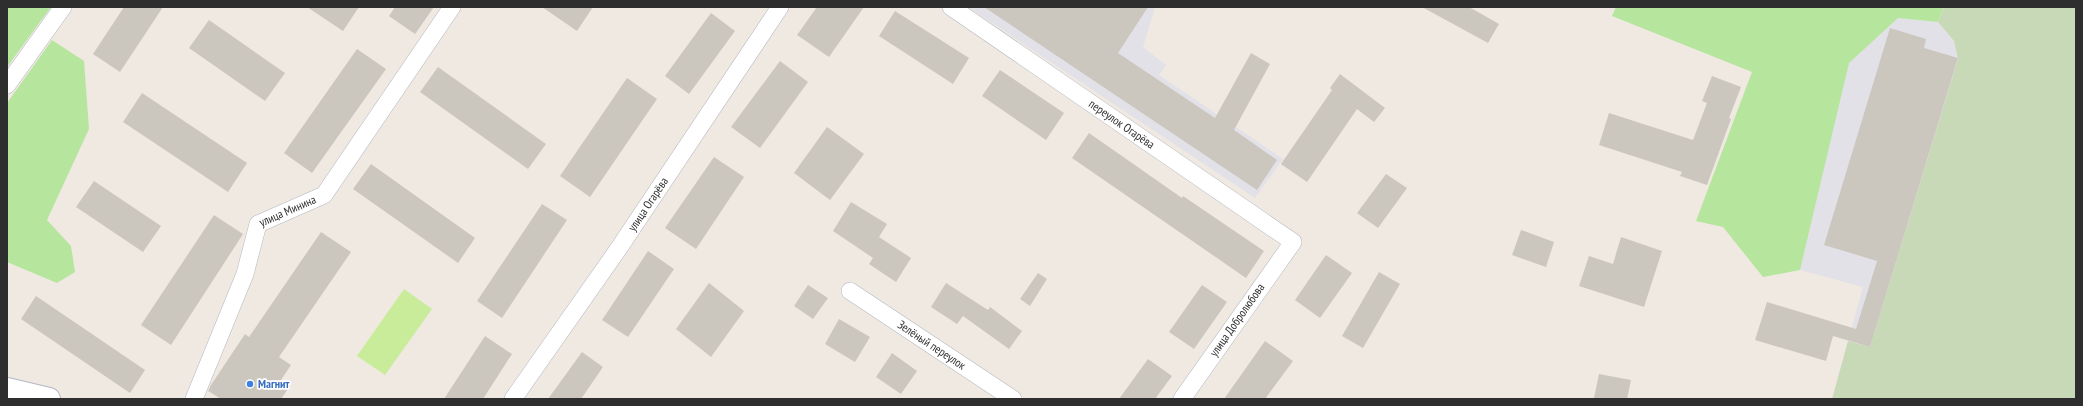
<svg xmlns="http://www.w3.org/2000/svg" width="2083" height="406" viewBox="0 0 2083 406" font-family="'PT Sans Narrow',sans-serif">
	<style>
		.industrial { fill: #e3e1e8 }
		.green { fill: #b6e59e }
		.cemetery { fill: #c8d9b8 }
		.pitch { fill: #c9ec9a }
		.building { fill: #cbc7bf }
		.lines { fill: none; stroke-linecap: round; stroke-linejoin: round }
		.street-casing { stroke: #b4b7c1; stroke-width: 18 }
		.secondary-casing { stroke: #b4b7c1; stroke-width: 24 }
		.street { stroke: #fff; stroke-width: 17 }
		.secondary { stroke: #fff; stroke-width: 22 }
		.shop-dot { fill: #3f7fe0; stroke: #fff; stroke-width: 1.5 }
		.labels { text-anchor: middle; stroke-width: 3.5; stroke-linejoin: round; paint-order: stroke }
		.street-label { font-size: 12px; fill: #2e2e2e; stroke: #fff }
		.shop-label { font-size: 12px; font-weight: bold; fill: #366cbe; stroke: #fff; text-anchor: start }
	</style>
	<rect width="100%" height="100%" fill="#efe9e1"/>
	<!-- industrial -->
	<g class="industrial">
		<polygon points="968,7 1155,7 1143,47 1166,65 1159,75 1283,159 1255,198"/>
		<polygon points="1898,18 1938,22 1954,41 1958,58 1870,347 1848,341 1863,287 1800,270 1848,63"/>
	</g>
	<!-- green -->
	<g class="green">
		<polygon points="7,7 51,7 7,67"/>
		<polygon points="1616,7 1944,7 1938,22 1898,18 1849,63 1800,270 1763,277 1723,227 1696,221 1752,72 1612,16"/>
		<polygon points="52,40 84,61 89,129 47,220 71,246 75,272 57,283 7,262 7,103"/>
	</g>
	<!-- cemetery -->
	<polygon class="cemetery" points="1944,7 2076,7 2076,399 1832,399 1848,341 1870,347 1958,59 1954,41 1938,22"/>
	<!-- pitch -->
	<polygon class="pitch" points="404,289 432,309 385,375 357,356"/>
	<!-- building -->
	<g class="building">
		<polygon points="124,7 163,7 120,72 93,54"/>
		<polygon points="307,7 359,7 343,31"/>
		<polygon points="395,7 434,7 415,34 389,16"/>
		<polygon points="542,7 593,7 577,31"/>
		<polygon points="817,7 864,7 829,57 797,35"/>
		<polygon points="984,7 1148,7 1118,53 1215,118 1251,53 1270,64 1234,130 1277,160 1257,190"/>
		<polygon points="1422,7 1469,7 1499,24 1488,43"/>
		<polygon points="895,11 969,58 953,84 879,36"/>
		<polygon points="711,13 735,31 689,94 665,76"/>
		<polygon points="209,20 285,73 265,101 189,48"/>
		<polygon points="1890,28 1926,39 1924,48 1958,58 1870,347 1833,336 1826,361 1755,340 1767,302 1856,329 1877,261 1824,245"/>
		<polygon points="357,49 386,69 312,173 284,153"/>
		<polygon points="780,61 808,82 760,148 731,127"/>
		<polygon points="438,67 546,144 528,169 420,92"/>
		<polygon points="1000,70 1064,113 1046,140 982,96"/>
		<polygon points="1340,74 1385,108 1374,122 1357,109 1307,182 1281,164 1332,90 1330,88"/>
		<polygon points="1712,76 1741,87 1729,118 1731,119 1707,185 1680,176 1682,172 1599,145 1609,113 1693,140 1707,103 1702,101"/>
		<polygon points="627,78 657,99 590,197 560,176"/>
		<polygon points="142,93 247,163 228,192 123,122"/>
		<polygon points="827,127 864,154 830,200 794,173"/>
		<polygon points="1089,133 1182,198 1183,196 1264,251 1246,278 1072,158"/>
		<polygon points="714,157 744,177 696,249 665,228"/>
		<polygon points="371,164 475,238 458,263 353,189"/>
		<polygon points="1386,174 1407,188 1378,228 1357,213"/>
		<polygon points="94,181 161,226 143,252 76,207"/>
		<polygon points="851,202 887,224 879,237 911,258 896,282 869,264 873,258 833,231"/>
		<polygon points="542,204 567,220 502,318 477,301"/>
		<polygon points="214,215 243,234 171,345 141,325"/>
		<polygon points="1521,230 1554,242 1546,267 1512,255"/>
		<polygon points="321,232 351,252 279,357 291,365 281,380 290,386 281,399 221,399 208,391 211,385 245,334 249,337"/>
		<polygon points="1621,237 1662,251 1644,307 1579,286 1589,256 1613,264"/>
		<polygon points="648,251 674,269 628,337 602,320"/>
		<polygon points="1326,255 1352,273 1320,318 1295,300"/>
		<polygon points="1379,272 1400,284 1363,348 1342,336"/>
		<polygon points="1038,273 1047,279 1030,306 1020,299"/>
		<polygon points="709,283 744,311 711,357 676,329"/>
		<polygon points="946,283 988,310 990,307 1022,331 1009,349 963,316 957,324 931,307"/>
		<polygon points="808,285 828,298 813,319 794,306"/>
		<polygon points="1202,285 1227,302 1194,349 1169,332"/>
		<polygon points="36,296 145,370 130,393 21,319"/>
		<polygon points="839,319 870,337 855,362 825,344"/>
		<polygon points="485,336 512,354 483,399 444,399"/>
		<polygon points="1265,341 1293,361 1265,399 1224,399"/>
		<polygon points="582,352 603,367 581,399 548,399"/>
		<polygon points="892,353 917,371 901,394 876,377"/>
		<polygon points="1148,359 1172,376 1155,399 1119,399"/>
		<polygon points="1599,374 1631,380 1627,399 1594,398"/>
	</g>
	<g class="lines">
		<defs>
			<g id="street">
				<path id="s1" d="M951,7L1293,242L1182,399"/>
				<polyline points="7,85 63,7"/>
				<path id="s2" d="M850,291L1013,399"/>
				<path id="s3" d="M194,399L245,274L258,224L324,195L452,7"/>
				<path id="s4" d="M513,399L619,248L780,7"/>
			</g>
			<polyline id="secondary" points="7,389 49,399"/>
		</defs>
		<!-- street casing -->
		<use href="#street" class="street-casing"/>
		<!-- secondary casing -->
		<use href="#secondary" class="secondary-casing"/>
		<!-- street -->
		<use href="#street" class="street"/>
		<!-- secondary -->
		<use href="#secondary" class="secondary"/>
	</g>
	<!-- markers -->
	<circle class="shop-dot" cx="250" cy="384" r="4"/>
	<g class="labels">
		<!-- street labels -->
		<g class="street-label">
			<text dy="4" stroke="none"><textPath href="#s1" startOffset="207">переулок Огарёва</textPath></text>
			<text dy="4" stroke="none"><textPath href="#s4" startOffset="237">улица Огарёва</textPath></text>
			<text dy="4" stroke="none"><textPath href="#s3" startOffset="219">улица Минина</textPath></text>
			<text transform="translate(1237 320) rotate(-55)" y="4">улица Добролюбова</text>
			<text dy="4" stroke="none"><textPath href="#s2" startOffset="98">Зелёный переулок</textPath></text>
		</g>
		<!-- shop labels -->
		<g class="shop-label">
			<text x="258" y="388">Магнит</text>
		</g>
	</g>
	<!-- border -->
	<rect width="2083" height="406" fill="none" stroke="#2e2e2e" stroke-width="16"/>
</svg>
